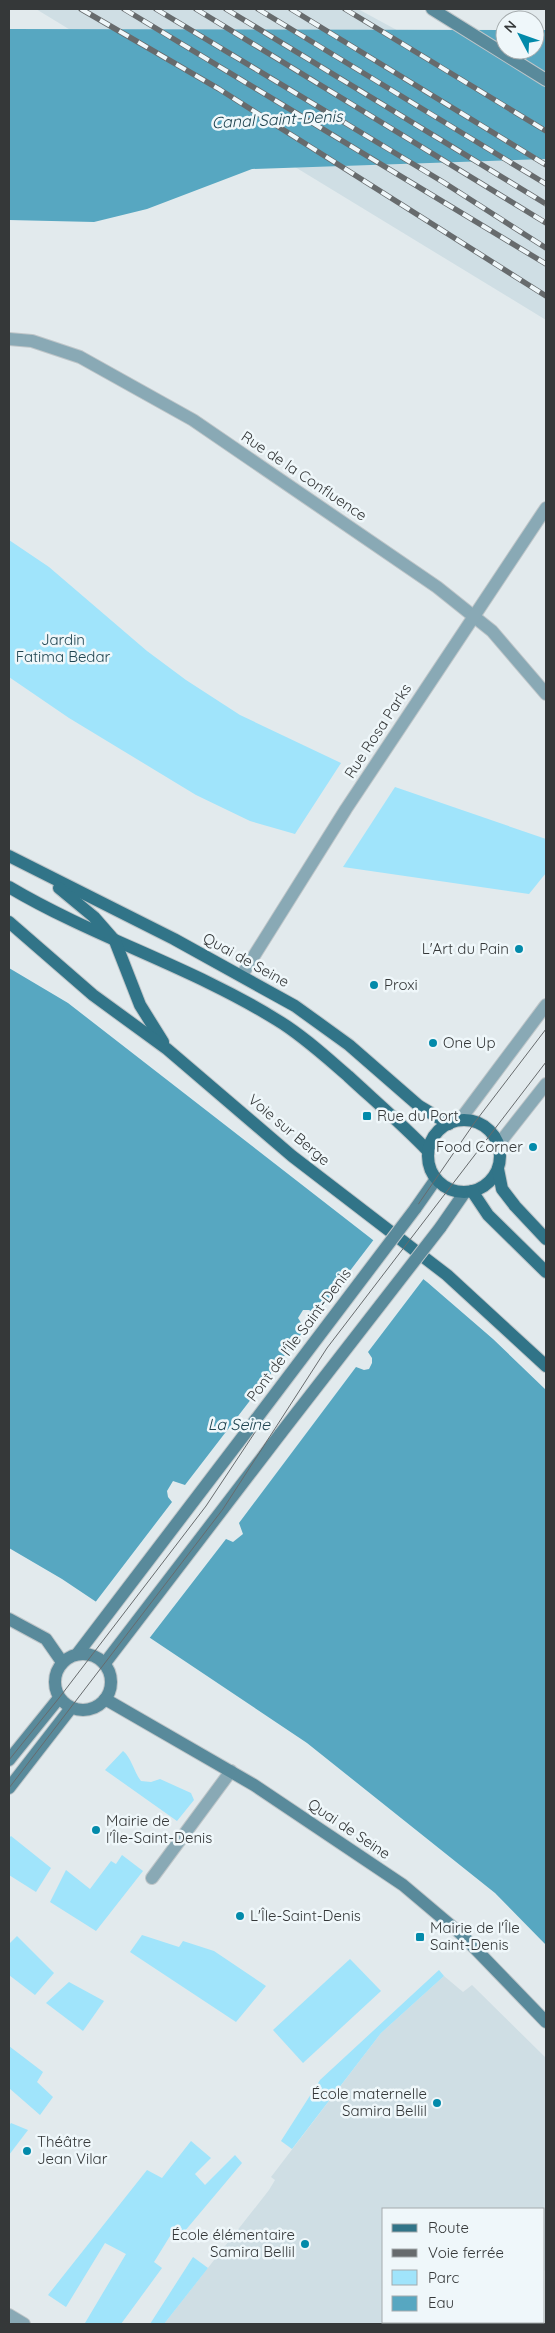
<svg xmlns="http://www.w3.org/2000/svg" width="555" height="2333" viewBox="0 0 555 2333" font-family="Quicksand,sans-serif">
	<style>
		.built { fill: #cfdee4 }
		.green { fill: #a0e4fb }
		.water { fill: #57a7c1 }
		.pier { fill: #e2eaed }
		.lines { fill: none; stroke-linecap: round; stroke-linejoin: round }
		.street-casing { stroke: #bfc6c9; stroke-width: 14 }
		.secondary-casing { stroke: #bfc6c9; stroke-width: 14 }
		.primary-casing { stroke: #bfc6c9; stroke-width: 14 }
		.street { stroke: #89a9b5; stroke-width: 12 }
		.secondary { stroke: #598a9b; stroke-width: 12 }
		.primary { stroke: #317488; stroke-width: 12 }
		.tram { stroke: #676b6d; stroke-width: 1 }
		.rail-casing { stroke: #676b6d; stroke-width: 5.5 }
		.rail { stroke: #eff7fa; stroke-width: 4; stroke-dasharray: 11; stroke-linecap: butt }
		.secondary-bridge-casing { stroke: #bfc6c9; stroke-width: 14; stroke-linecap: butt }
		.secondary-bridge { stroke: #598a9b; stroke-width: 12 }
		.poi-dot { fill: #028aaa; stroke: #eff7fa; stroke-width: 2 }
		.labels { text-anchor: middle; stroke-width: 5; stroke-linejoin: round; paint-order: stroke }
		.street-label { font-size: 15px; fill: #353839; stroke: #eff7fa }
		.park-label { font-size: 15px; fill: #214652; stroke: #eff7fa }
		.poi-label { font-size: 15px; fill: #353839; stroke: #eff7fa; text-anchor: start }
		.water-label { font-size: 16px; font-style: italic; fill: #204551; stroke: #eff7fa }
	</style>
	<rect width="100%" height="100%" fill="#e2eaed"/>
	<!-- built -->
	<g class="built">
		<polygon points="36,9 358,9 546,111 546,320"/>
		<polygon points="444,1976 463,1992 472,1985 546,2058 546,2269 544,2271 544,2209 384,2209 384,2322 488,2322 485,2324 164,2324 269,2190 275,2180 271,2177 381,2033"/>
	</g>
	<!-- green -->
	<g class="green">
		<polygon points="9,540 49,567 147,651 186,680 240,715 341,763 295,834 250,821 196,795 69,718 9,677"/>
		<polygon points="395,787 546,839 546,873 529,894 343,867"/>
		<path d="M123,1751C131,1757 134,1772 141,1781L151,1782L160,1779L191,1793L194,1800L177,1821L105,1770Z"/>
		<polygon points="11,1836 51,1868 36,1892 9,1875 9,1838"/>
		<polygon points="122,1855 143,1871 96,1931 50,1902 66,1870 90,1889 111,1861 116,1864"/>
		<polygon points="142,1935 179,1947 183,1941 214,1951 266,1986 236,2022 130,1952"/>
		<polygon points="17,1936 54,1973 35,1995 9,1975 9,1944"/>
		<polygon points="350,1959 381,1991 303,2063 273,2030"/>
		<polygon points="439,1970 444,1976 381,2033 292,2149 281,2141 320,2080"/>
		<polygon points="69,1982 104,2001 83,2031 46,2003"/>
		<polygon points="9,2046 43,2072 37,2082 53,2097 40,2115 9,2088"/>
		<polygon points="11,2123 28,2130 9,2155 9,2126"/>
		<polygon points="191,2141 211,2158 195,2174 205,2185 235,2155 242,2163 184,2232 175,2228 154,2262 162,2268 121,2324 87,2324 85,2323 126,2254 105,2243 66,2307 48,2295 147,2170 162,2178"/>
		<polygon points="193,2257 208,2268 164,2324 150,2324"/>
	</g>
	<!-- water -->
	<g class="water">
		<polygon points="9,29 505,30 505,50 535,50 535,30 546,30 546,159 252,169 147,209 94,222 9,220"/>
		<polygon points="9,968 68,1003 427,1282 493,1339 546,1390 546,1945 495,1893 307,1743 62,1579 9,1548"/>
	</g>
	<!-- pier -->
	<polygon class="pier" points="375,1238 425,1277 368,1352 372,1358 372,1363 369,1369 364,1370 356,1367 239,1523 243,1534 233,1542 226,1539 148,1640 94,1604 172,1502 168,1497 167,1491 173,1481 185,1485 305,1329 298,1318 303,1310 309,1310 317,1314"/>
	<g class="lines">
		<defs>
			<g id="street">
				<polyline points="9,339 32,341 80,357 193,420 437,587 492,631 546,694"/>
				<polyline points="242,975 346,809 546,508"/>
				<polyline points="460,1120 546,1005"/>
				<polyline points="498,1145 546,1084"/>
				<polyline points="152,1878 231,1771"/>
				<polyline points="9,2315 24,2324"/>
			</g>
			<g id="secondary">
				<polyline points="432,9 546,80"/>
				<polyline points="415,1209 436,1179"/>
				<polyline points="440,1228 465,1192"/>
				<polyline points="9,1619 46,1639 62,1662"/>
				<polyline points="78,1653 257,1418"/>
				<circle cx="83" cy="1682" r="28"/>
				<polyline points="105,1663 281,1433"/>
				<polyline points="105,1699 254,1785 403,1885 461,1934 546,2022"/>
				<polyline points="9,1760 59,1698"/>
				<polyline points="9,1788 71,1708"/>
			</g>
			<g id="primary">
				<polyline points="9,856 174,939 295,1006 349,1045 419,1106 449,1124"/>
				<path d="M9,887C95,938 192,967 277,1020C302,1035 326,1057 348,1076C375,1101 403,1125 428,1151"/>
				<polyline points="59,888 94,917 115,941 140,1005 163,1042"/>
				<polyline points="9,922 93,995 167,1049 292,1156 447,1275 546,1366"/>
				<circle cx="464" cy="1156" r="36"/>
				<polyline points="498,1169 502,1189 515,1206 546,1239"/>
				<polyline points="472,1191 488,1215 546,1272"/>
			</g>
		</defs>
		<!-- street casing -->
		<use href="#street" class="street-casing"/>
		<!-- secondary casing -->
		<use href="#secondary" class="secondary-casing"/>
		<!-- primary casing -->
		<use href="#primary" class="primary-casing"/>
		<!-- street -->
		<use href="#street" class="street"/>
		<!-- secondary -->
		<use href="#secondary" class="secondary"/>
		<!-- primary -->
		<use href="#primary" class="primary"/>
		<!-- tram -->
		<g class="tram">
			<polyline points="9,1760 59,1698 206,1506 319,1336 415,1209 475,1122 546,1029"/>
			<polyline points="9,1788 223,1509 327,1348 546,1062"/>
		</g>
		<defs>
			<g id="rail">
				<polyline points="81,9 219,89 546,296"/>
				<polyline points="124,9 546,264"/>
				<polyline points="156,9 443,182 546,248"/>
				<polyline points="196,9 546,223"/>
				<polyline points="226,9 546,204"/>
				<polyline points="258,9 546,184"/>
				<polyline points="291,9 546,165"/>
				<polyline points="345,9 546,131"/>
			</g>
		</defs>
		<!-- rail casing -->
		<use href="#rail" class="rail-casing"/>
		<!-- rail -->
		<use href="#rail" class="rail"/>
		<defs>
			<g id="secondary-bridge">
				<polyline points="257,1418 415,1209"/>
				<polyline points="281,1433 440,1228"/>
			</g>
		</defs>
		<!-- secondary-bridge casing -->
		<use href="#secondary-bridge" class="secondary-bridge-casing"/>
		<!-- secondary-bridge -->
		<use href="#secondary-bridge" class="secondary-bridge"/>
	</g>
	<!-- markers -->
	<g class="poi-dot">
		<circle cx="519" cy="949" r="5"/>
		<circle cx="374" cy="985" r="5"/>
		<circle cx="433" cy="1043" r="5"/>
		<rect x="362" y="1111" width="10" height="10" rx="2.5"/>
		<circle cx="533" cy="1147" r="5"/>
		<circle cx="96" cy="1830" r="5"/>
		<circle cx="240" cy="1916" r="5"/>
		<rect x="415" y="1932" width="10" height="10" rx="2.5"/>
		<circle cx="437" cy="2103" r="5"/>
		<circle cx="27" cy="2151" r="5"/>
		<circle cx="305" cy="2244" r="5"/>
	</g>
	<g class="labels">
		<!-- street labels -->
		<g class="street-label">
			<text transform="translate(304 476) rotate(34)" y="5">Rue de la Confluence</text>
			<text transform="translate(378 731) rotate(-57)" y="5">Rue Rosa Parks</text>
			<text transform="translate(246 960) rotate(29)" y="5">Quai de Seine</text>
			<text transform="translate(289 1130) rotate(40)" y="5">Voie sur Berge</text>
			<text transform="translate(299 1335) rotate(-53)" y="5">Pont de l'Île Saint-Denis</text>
			<text transform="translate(349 1829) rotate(34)" y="5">Quai de Seine</text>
		</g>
		<!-- park labels -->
		<g class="park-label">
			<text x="63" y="645">Jardin<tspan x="63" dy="17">Fatima Bedar</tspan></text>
		</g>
		<!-- poi labels -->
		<g class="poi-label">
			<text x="509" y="954" text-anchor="end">L'Art du Pain</text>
			<text x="384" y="990">Proxi</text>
			<text x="443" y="1048">One Up</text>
			<text x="377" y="1121">Rue du Port</text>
			<text x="523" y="1152" text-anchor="end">Food Corner</text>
			<text x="106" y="1826">Mairie de<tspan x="106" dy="17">l'Île-Saint-Denis</tspan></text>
			<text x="250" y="1921">L'Île-Saint-Denis</text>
			<text x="430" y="1933">Mairie de l'Île<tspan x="430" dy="17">Saint-Denis</tspan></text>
			<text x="427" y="2099" text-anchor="end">École maternelle<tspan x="427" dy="17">Samira Bellil</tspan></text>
			<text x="37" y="2147">Théâtre<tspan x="37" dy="17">Jean Vilar</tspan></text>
			<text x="295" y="2240" text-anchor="end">École élémentaire<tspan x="295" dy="17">Samira Bellil</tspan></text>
		</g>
		<!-- water labels -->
		<g class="water-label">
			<text transform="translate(277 119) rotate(-3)" y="6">Canal Saint-Denis</text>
			<text x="239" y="1430">La Seine</text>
		</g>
	</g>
	<!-- border -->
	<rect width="555" height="2333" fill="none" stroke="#353839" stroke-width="20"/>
	<!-- legend -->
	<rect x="382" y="2208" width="162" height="115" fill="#eff7fa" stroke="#a5abad"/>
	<rect x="392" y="2224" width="25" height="8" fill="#317488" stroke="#a5abad"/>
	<text x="428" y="2233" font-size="15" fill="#353839">Route</text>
	<rect x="392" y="2249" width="25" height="8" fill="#676b6d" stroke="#a5abad"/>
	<text x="428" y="2258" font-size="15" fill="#353839">Voie ferrée</text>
	<rect x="392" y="2270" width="25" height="15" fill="#a0e4fb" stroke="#a5abad"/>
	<text x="428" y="2283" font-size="15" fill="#353839">Parc</text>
	<rect x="392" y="2296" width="25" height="15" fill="#57a7c1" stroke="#a5abad"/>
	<text x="428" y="2308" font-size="15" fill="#353839">Eau</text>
	<!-- north arrow -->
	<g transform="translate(520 35) rotate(311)"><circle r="24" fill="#eff7fa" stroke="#a5abad"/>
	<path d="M0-4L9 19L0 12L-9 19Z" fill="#028aaa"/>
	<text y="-8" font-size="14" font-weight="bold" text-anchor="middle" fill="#353839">N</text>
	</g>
</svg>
